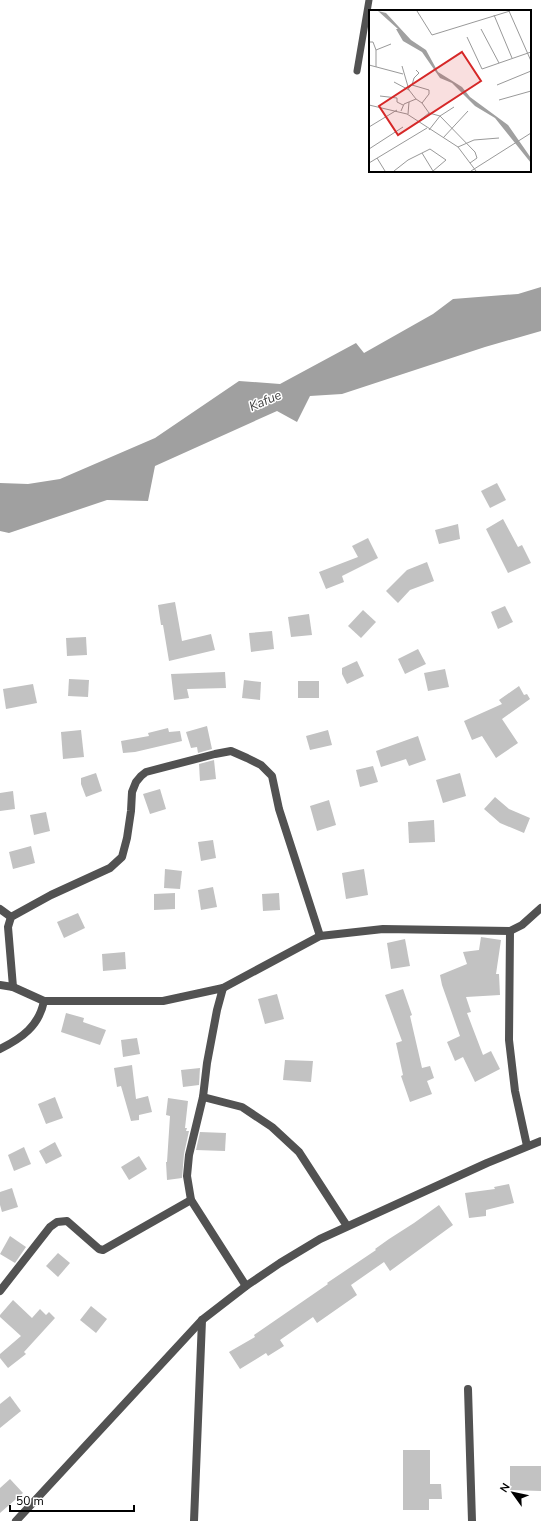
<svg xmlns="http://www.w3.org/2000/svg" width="541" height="1521" viewBox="0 0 541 1521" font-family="'Nunito Sans',sans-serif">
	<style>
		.water { fill: #a0a0a0 }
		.building { fill: #c2c2c2 }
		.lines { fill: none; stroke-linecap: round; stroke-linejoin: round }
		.service { stroke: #525252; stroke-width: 7 }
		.minor { stroke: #525252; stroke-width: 8 }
		.tertiary { stroke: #525252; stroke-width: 8 }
		.labels { text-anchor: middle; stroke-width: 3; stroke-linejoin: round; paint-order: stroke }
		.water-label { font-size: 13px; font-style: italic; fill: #414141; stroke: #fff }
		.inset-road { fill: none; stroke: #999; stroke-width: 1 }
		.view { fill: #d62828; fill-opacity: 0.15; stroke: #d62828; stroke-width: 2 }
		.inset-edge { fill: none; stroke: #000; stroke-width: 2 }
	</style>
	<rect width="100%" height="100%" fill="#fff"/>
	<!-- water -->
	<polygon class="water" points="541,287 541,331 485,347 342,394 310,396 297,422 277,411 155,466 148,501 107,500 9,533 0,531 0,483 28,484 60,479 155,438 239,381 280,384 356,343 364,353 433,314 453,299 518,294"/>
	<!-- building -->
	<g class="building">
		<polygon points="497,483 506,500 490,508 481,491"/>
		<polygon points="503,519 518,547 522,545 531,563 508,573 486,529"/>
		<polygon points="458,524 460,539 439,544 435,530"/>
		<polygon points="368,538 378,558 342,576 344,582 326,589 319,572 358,557 352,546"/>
		<polygon points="427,562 434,581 410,590 398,603 386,591 407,570"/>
		<polygon points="175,602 182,641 211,634 215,650 169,661 163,625 161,625 158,605"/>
		<polygon points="505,606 513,622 498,629 491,612"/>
		<polygon points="363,610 376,622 361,638 348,626"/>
		<polygon points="309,614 312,635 291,637 288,617"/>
		<polygon points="272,631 274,649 251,652 249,633"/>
		<polygon points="86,637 87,655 67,656 66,638"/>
		<polygon points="418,649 426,664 405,674 398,659"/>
		<polygon points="357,661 364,676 347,684 342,674 342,668"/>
		<polygon points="445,669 449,687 428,691 424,673"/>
		<polygon points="225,672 226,688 187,689 189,698 174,700 171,674"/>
		<polygon points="69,679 89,680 88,697 68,696"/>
		<polygon points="244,680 261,682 260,700 242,698"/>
		<rect x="298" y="681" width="21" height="17"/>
		<polygon points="33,684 37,703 6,709 3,689"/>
		<polygon points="519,686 524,695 527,694 530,699 502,719 518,743 496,758 482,736 472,740 464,721 502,704 499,700"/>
		<polygon points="207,726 212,749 198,753 197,747 191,748 186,732"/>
		<polygon points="168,728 169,732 180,731 182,741 135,752 123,753 121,741 149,736 148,733"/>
		<polygon points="81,730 84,757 63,759 61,732"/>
		<polygon points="328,730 332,745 310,750 306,736"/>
		<polygon points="418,736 426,760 409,766 406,759 381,767 376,751"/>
		<polygon points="214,760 216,779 200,781 199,764"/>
		<polygon points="373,766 378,782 360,787 356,770"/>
		<polygon points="96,773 102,791 86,797 81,784 81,778"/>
		<polygon points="460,773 466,796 443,803 436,780"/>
		<polygon points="160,789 166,809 150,814 143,794"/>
		<polygon points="13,791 15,809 0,811 0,793"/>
		<polygon points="495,797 509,809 530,818 524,833 500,823 484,809"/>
		<polygon points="329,800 336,825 317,831 310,806"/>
		<polygon points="46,812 50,831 34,835 30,815"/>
		<polygon points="434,820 435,842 409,843 408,822"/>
		<polygon points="213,840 216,858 201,861 198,842"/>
		<polygon points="31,846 35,863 13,869 9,852"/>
		<polygon points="165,869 182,871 180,889 164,888"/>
		<polygon points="364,869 368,895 346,899 342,873"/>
		<polygon points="213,887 217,907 201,910 198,890"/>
		<polygon points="175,893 175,909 154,910 154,894"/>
		<polygon points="279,893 280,910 263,911 262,894"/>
		<polygon points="78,913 85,928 64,938 57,922"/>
		<polygon points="481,937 501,940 496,974 499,974 500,995 466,997 471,1012 467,1013 483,1055 491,1051 500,1069 475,1082 463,1057 455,1061 447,1042 460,1036 442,985 440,975 467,964 463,952 479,950"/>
		<polygon points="405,939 410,966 391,969 387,943"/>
		<polygon points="125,952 126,969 103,971 102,954"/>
		<polygon points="403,989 412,1015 410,1016 422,1068 430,1066 434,1078 427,1081 432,1094 410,1102 401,1076 403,1075 396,1043 402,1041 385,995"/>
		<polygon points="277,994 284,1019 265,1024 258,999"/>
		<polygon points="66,1013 84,1018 83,1022 106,1030 100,1045 61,1032"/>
		<polygon points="137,1038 140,1054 123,1057 121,1040"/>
		<polygon points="285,1060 313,1061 311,1082 283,1080"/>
		<polygon points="132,1065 136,1099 148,1096 152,1112 139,1115 139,1120 131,1121 121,1086 117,1087 114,1068"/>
		<polygon points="200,1068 199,1085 183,1087 181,1070"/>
		<polygon points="55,1097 63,1118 46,1124 38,1104"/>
		<polygon points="168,1098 188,1101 185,1128 187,1128 186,1131 189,1131 184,1154 182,1178 167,1180 166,1162 167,1162 170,1116 166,1115"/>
		<polygon points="200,1132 226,1133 225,1151 196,1150"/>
		<polygon points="55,1142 62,1156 46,1164 39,1151"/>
		<polygon points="24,1147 31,1164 14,1171 8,1155"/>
		<polygon points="139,1156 147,1169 129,1180 121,1167"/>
		<polygon points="509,1184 514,1203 486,1210 486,1216 469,1218 465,1193 495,1189 494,1187"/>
		<polygon points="12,1188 18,1207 2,1212 0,1205 0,1192"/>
		<polygon points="439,1205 453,1225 390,1271 384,1262 351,1285 357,1295 317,1323 313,1317 280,1340 284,1346 268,1356 266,1353 240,1369 229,1352 255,1337 254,1335 328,1284 327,1283 376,1250 375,1249 389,1239 414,1223"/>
		<polygon points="10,1236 26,1247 15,1263 0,1254"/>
		<polygon points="58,1253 70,1263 58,1277 46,1266"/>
		<polygon points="13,1300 32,1318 40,1309 46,1315 49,1312 55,1318 24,1352 26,1354 8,1368 0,1358 0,1354 21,1336 0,1317 0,1315"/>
		<polygon points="91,1306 107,1319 96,1333 80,1320"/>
		<polygon points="10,1396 21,1411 0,1428 0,1404"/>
		<polygon points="403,1450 430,1450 430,1484 441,1484 442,1499 429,1499 429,1510 403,1510"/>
		<polygon points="510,1466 541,1466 541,1491 510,1490"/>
		<polygon points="10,1479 23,1493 0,1513 0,1488"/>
	</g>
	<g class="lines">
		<!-- service -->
		<polyline class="service" points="357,71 369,0"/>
		<!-- minor -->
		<g class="minor">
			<polyline points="0,909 11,917"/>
			<polyline points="0,985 13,987 44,1001 163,1001 223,988 217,1010 207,1063 203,1097 189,1155 187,1176 191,1200 246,1286"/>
			<polyline points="13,987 8,927 11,917 51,895 110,868 122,857 127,838 131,811 132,792 136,782 141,776 146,772 215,754 231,751 247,758 261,765 272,776 279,809 320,936"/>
			<polyline points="223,988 320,936 383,929 510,931"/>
			<path d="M0,1049C22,1038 39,1026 44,1001"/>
			<polyline points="203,1097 242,1107 272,1127 299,1152 347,1226"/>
			<polyline points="527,1146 515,1091 509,1040 510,931 522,925 541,908"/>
			<polyline points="0,1291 50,1227 57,1222 67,1221 99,1249 103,1250 191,1200"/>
			<polyline points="468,1389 472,1521"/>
			<polyline points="194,1521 202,1320"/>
		</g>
		<!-- tertiary -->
		<polyline class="tertiary" points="16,1521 202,1320 246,1286 280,1263 320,1239 487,1163 541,1141"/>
	</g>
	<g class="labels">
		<!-- water labels -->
		<g class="water-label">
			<text transform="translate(265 400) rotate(-23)" y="5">Kafue</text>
		</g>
	</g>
	<!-- overview -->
	<g transform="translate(369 10)">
		<rect width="162" height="162" fill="#fff"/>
		<path d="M9,1L17,3L42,30L57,40L69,62L93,77L101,87L139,115L162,148V153L126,108L106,96L83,73L71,68L53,42L34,31L27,19H29Z" fill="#a0a0a0"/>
		<path class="inset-road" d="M48,1L63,25L141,1M140,1L162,51M125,5L143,48M112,19L130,53M98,27L113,59L162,42M0,32H4L7,40V57M7,40L22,34M0,55L34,64M25,72L40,80M43,75L45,68L50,63L47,60M128,75L162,61M40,78L43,75L60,80V84L53,93M11,86L28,88V92L34,95M47,89L53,93L60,103M130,90L162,81M0,95L38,104L89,137L107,161M32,101L35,94L47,89L40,80L33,56M39,104L40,92M50,111L60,103L71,106L106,142L108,148L101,153M0,117L28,100M60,120L71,106L85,97M74,128L99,101M89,137L105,130L130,128M0,139L34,117M53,143L64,161M8,148L16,161M0,153L58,118M25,161L39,150L61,139L77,150L64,161M102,161L162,123"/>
		<path class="view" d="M93,42L112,71L29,125L10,96Z"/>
		<rect width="162" height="162" class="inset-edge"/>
	</g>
	<!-- north arrow -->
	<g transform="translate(513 1493) rotate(303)" stroke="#ffffff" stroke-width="3" paint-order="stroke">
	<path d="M0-3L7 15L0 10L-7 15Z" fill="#000000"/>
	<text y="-6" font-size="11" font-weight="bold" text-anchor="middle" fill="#000000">N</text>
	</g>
	<!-- scale -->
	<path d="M10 1505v6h124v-6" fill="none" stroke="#000000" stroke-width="2"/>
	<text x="16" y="1505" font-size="12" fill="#000000" stroke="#ffffff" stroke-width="3" paint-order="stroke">50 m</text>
</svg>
